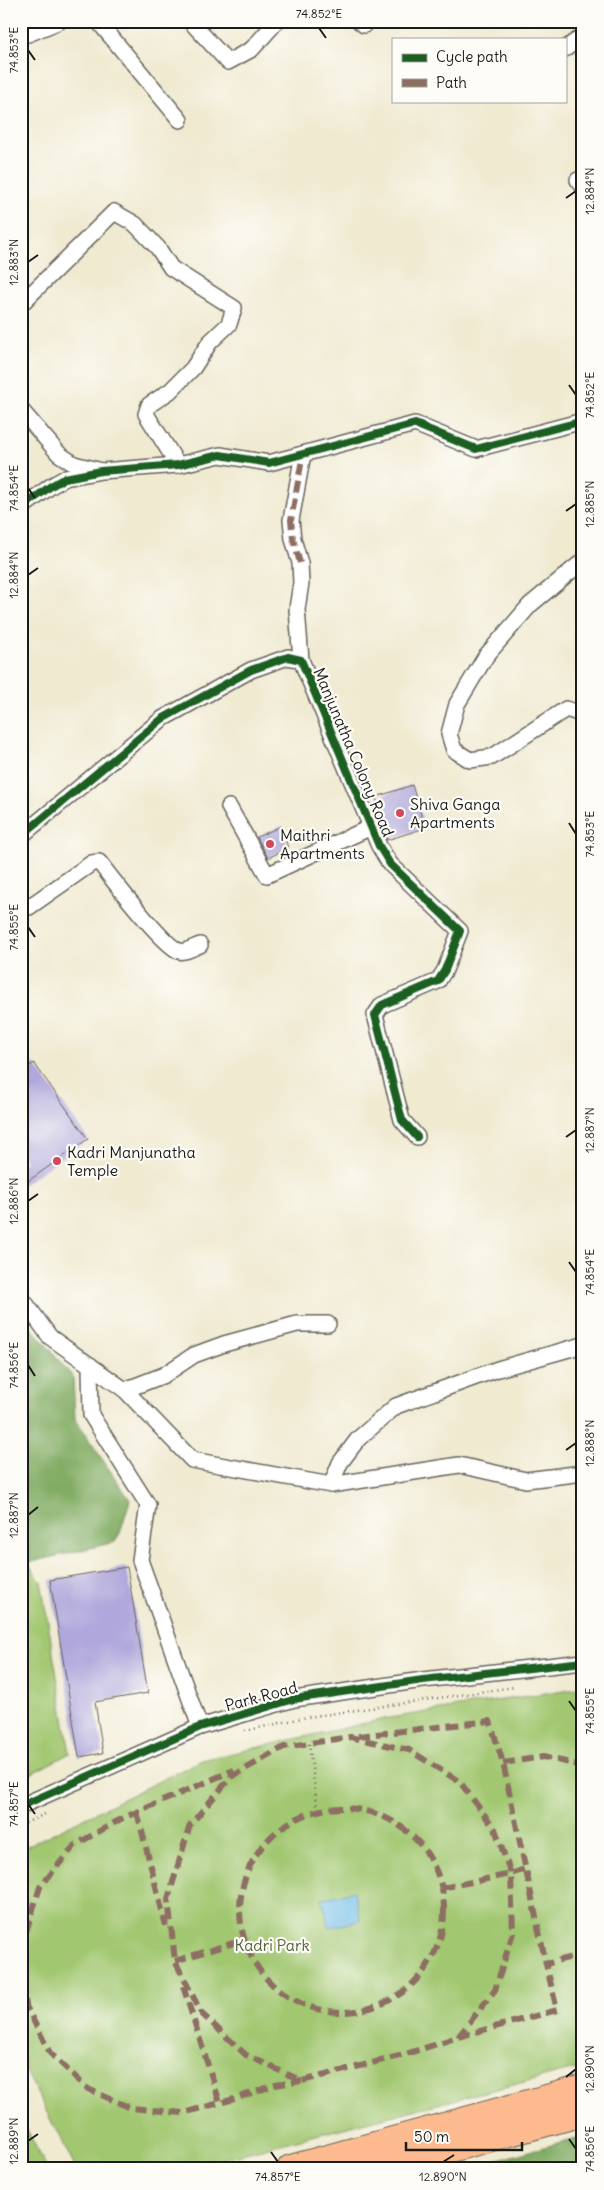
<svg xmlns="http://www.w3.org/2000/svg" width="604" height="2190" viewBox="0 0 604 2190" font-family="Delius,sans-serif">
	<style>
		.green { fill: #a2c771; stroke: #5f7246 }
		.forest { fill: #81ac63; stroke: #4e6440 }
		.water { fill: #6fbbe9; stroke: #466c82 }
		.building { fill: #b0a8dc }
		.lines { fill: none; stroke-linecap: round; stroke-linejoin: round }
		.street-casing { stroke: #66645b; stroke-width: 18 }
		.highway-casing { stroke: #66645b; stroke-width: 30 }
		.path { stroke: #66645b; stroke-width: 2.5; stroke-dasharray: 1 4; stroke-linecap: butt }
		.street { stroke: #fff; stroke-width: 15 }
		.highway { stroke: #fcba8e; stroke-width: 28 }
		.quiet { stroke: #8d6e63; stroke-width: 6; stroke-dasharray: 12 6; stroke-linecap: butt }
		.cycleway-casing { stroke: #fdfcf7; stroke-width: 11 }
		.cycleway { stroke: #1b5e20; stroke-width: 8 }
		.ticks { fill: none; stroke: #1c1c1c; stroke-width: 2 }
		.poi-dot { fill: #d1495b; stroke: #fdfcf7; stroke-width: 2 }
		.labels { text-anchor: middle; stroke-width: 4.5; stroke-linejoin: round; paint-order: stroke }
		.street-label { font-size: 16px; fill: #1c1c1c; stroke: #fdfcf7 }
		.poi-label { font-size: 16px; fill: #1c1c1c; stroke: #fdfcf7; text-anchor: start }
		.park-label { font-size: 16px; fill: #52603e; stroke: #fdfcf7 }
		.neatline { fill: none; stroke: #1c1c1c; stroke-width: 2 }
		.ticks-label { font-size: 12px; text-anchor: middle; fill: #1c1c1c }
	</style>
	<rect width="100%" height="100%" fill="#fdfcf7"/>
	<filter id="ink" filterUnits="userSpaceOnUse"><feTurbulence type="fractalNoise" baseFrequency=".02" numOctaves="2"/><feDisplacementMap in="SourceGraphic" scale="10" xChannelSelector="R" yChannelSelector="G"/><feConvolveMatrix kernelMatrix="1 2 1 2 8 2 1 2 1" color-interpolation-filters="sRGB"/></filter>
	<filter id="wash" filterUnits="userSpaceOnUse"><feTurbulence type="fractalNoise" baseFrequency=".0096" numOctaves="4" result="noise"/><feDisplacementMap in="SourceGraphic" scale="20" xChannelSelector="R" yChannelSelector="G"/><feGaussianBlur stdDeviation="1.12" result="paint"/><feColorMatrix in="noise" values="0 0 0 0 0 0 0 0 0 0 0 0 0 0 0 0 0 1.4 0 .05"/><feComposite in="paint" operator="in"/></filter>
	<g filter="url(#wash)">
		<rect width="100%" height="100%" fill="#f0ead1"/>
		<!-- green -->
		<g class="green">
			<polygon points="28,1563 41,1582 70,1753 21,1779 21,1566"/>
			<polygon points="583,1687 583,2067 183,2169 76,2169 21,2062 21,1849 202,1760 384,1719"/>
			<polygon points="21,2118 47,2169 21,2169"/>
		</g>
		<!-- forest -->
		<g class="forest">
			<polygon points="21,1315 73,1377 75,1419 130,1500 120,1533 115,1542 28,1563 21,1571"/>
			<polygon points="583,2136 583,2169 467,2169"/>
		</g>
		<!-- water -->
		<polygon class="water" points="354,1891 361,1921 330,1927 322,1899"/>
		<g id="blocks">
			<!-- building -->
			<g class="building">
				<polygon points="412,785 425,828 387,840 376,797"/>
				<polygon points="281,826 288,848 268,858 257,837"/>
				<polygon points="34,1063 88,1139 21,1186 21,1165 26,1162 21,1154 21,1072"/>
				<polygon points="127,1567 148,1693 95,1702 103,1753 79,1757 50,1580"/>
			</g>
		</g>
	</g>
	<g filter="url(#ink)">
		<use href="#blocks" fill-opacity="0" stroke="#66645b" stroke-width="1"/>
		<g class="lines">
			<defs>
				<g id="street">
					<polyline points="98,21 180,120"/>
					<polyline points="190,21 228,62 252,49 277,21"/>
					<polyline points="359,21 364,25 367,21"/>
					<polyline points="21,31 28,34 60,21"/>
					<polyline points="565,49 583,36"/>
					<polyline points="578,180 583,186"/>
					<polyline points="21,304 114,212 135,224 158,248 171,268 234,308 229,324 210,342 193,368 170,391 149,405 146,414 178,465"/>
					<polyline points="21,410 59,454 74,464 98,470"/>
					<polyline points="21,508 51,486 65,478 101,471 178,465 220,455 269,463 415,424 476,449 583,421"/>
					<polyline points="583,561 530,605 486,656 457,704 449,734 454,750 470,760 492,757 566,709 578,713 583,711"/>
					<polyline points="301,660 297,609 301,583 300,563 293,539 291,520 303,454"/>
					<polyline points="229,807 267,875 369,828"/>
					<polyline points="21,836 162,719 251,670 288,657 301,660 379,846 390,864 460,931 445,970 438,981 382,1005 375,1015 402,1120 417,1137"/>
					<path d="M21,903L29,907L92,863L99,862C112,879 163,945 179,951C185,953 194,947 200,945"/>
					<polyline points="21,1297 50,1337 125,1390 164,1375 194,1355 224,1344 297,1324 328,1324"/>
					<polyline points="90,1365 91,1415 148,1505 140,1560 200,1727"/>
					<polyline points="125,1390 192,1460 331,1485 459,1465 526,1480 583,1473"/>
					<polyline points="331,1485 340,1463 358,1439 396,1406 498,1369 583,1345"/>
					<polyline points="21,1806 200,1727 294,1699 423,1680 583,1662"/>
				</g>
				<g id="highway">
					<polyline points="291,2169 583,2089"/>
					<polyline points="374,2169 583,2112"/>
				</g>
			</defs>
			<!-- street casing -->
			<use href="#street" class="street-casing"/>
			<!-- highway casing -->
			<use href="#highway" class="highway-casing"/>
			<!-- path -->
			<g class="path">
				<polyline points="245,1731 302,1718 514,1687"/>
				<polyline points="309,1744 318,1812"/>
				<polyline points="21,1825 45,1814"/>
			</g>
			<!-- street -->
			<use href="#street" class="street"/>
			<!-- highway -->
			<use href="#highway" class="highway"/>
			<!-- quiet -->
			<g class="quiet">
				<polyline points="300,563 293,539 291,520 303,454"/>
				<polyline points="358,1736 490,1721 503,1763 546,1964"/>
				<polyline points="503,1763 543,1757 579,1765 583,1767"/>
				<circle cx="342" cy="1910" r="102"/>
				<polyline points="137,1812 166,1926"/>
				<polyline points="442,1888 511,1874 525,1869"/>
				<polyline points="21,1948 40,1887 75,1845 121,1819 234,1770"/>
				<polyline points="175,1961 243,1940"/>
				<polyline points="21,1964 26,2006 50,2053 88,2089 131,2108 183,2113 234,2099 275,2085 302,2081"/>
				<polyline points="183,1986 220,2103"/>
				<polyline points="458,2037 495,1990 513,1933 511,1874 495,1829 460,1782 409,1750 350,1737 284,1747 231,1777 190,1825 168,1899 175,1961 202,2014 246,2055 302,2081 403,2055 458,2037 557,2010 546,1964 583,1954"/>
			</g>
			<defs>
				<g id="cycleway">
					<polyline points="21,508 51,486 65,478 101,471 178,465 220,455 269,463 415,424 476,449 583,421"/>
					<polyline points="21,836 162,719 251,670 288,657 301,660 379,846 390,864 460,931 445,970 438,981 382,1005 375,1015 402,1120 417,1137"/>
					<polyline points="21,1806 200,1727 294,1699 423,1680 583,1662"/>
				</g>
			</defs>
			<!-- cycleway casing -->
			<use href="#cycleway" class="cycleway-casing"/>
			<!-- cycleway -->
			<use href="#cycleway" class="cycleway"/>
		</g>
	</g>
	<!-- ticks -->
	<path class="ticks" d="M319,28L326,38M28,50L35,60M566,198L576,191M28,262L38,255M569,385L576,395M28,488L35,498M566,511L576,504M28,575L38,568M569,823L576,834M28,927L35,937M566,1137L576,1130M28,1201L38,1194M569,1262L576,1272M28,1365L35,1376M566,1450L576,1443M28,1515L38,1507M569,1701L576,1711M28,1804L35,1814M566,2077L576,2069M569,2139L576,2149M28,2141L38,2134M271,2152L278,2162M443,2162L454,2155"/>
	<!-- markers -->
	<g class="poi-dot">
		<circle cx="400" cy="813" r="5"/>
		<circle cx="270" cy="844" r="5"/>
		<circle cx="57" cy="1161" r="5"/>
	</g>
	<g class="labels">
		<!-- street labels -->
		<g class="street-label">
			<text transform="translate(354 752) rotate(67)" y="6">Manjunatha Colony Road</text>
			<text transform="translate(261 1696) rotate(-15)" y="6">Park Road</text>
		</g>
		<!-- poi labels -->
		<g class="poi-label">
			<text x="410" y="810">Shiva Ganga<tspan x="410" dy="18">Apartments</tspan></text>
			<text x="280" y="841">Maithri<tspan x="280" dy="18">Apartments</tspan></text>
			<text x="67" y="1158">Kadri Manjunatha<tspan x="67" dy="18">Temple</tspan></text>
		</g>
		<!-- park labels -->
		<g class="park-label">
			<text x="272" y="1951">Kadri Park</text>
		</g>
	</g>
	<!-- margin -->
	<rect width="604" height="2190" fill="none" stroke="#fdfcf7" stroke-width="55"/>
	<!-- legend -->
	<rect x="392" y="38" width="175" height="65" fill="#fdfcf7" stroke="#a3a29f"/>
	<rect x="402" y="54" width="25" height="8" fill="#1b5e20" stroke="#a3a29f"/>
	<text x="436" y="62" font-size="15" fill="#1c1c1c">Cycle path</text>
	<rect x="402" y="79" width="25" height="8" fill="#8d6e63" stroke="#a3a29f"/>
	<text x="436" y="88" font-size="15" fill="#1c1c1c">Path</text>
	<!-- scale -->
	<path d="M406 2142v8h116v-8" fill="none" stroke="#1c1c1c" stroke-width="2.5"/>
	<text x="414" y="2142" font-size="15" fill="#1c1c1c" stroke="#fdfcf7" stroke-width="4" paint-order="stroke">50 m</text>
	<rect x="28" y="28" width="548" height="2134" class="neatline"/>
	<g class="ticks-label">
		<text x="319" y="18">74.852°E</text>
		<text transform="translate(14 50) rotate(-90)" y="4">74.853°E</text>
		<text transform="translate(590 191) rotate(-90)" y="4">12.884°N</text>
		<text transform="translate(14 262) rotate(-90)" y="4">12.883°N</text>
		<text transform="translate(590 395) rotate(-90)" y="4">74.852°E</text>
		<text transform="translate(14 488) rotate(-90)" y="4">74.854°E</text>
		<text transform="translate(590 504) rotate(-90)" y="4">12.885°N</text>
		<text transform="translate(14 575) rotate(-90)" y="4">12.884°N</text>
		<text transform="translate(590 834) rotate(-90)" y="4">74.853°E</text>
		<text transform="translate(14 927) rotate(-90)" y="4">74.855°E</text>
		<text transform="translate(590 1130) rotate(-90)" y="4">12.887°N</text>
		<text transform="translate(14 1201) rotate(-90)" y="4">12.886°N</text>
		<text transform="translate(590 1272) rotate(-90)" y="4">74.854°E</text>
		<text transform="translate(14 1365) rotate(-90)" y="4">74.856°E</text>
		<text transform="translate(590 1443) rotate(-90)" y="4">12.888°N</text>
		<text transform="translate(14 1515) rotate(-90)" y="4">12.887°N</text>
		<text transform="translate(590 1711) rotate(-90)" y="4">74.855°E</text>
		<text transform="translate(14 1804) rotate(-90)" y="4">74.857°E</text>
		<text transform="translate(590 2069) rotate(-90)" y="4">12.890°N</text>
		<text transform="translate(14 2141) rotate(-90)" y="4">12.889°N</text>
		<text transform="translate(590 2149) rotate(-90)" y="4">74.856°E</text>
		<text x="278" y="2181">74.857°E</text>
		<text x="443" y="2181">12.890°N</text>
	</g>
</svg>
